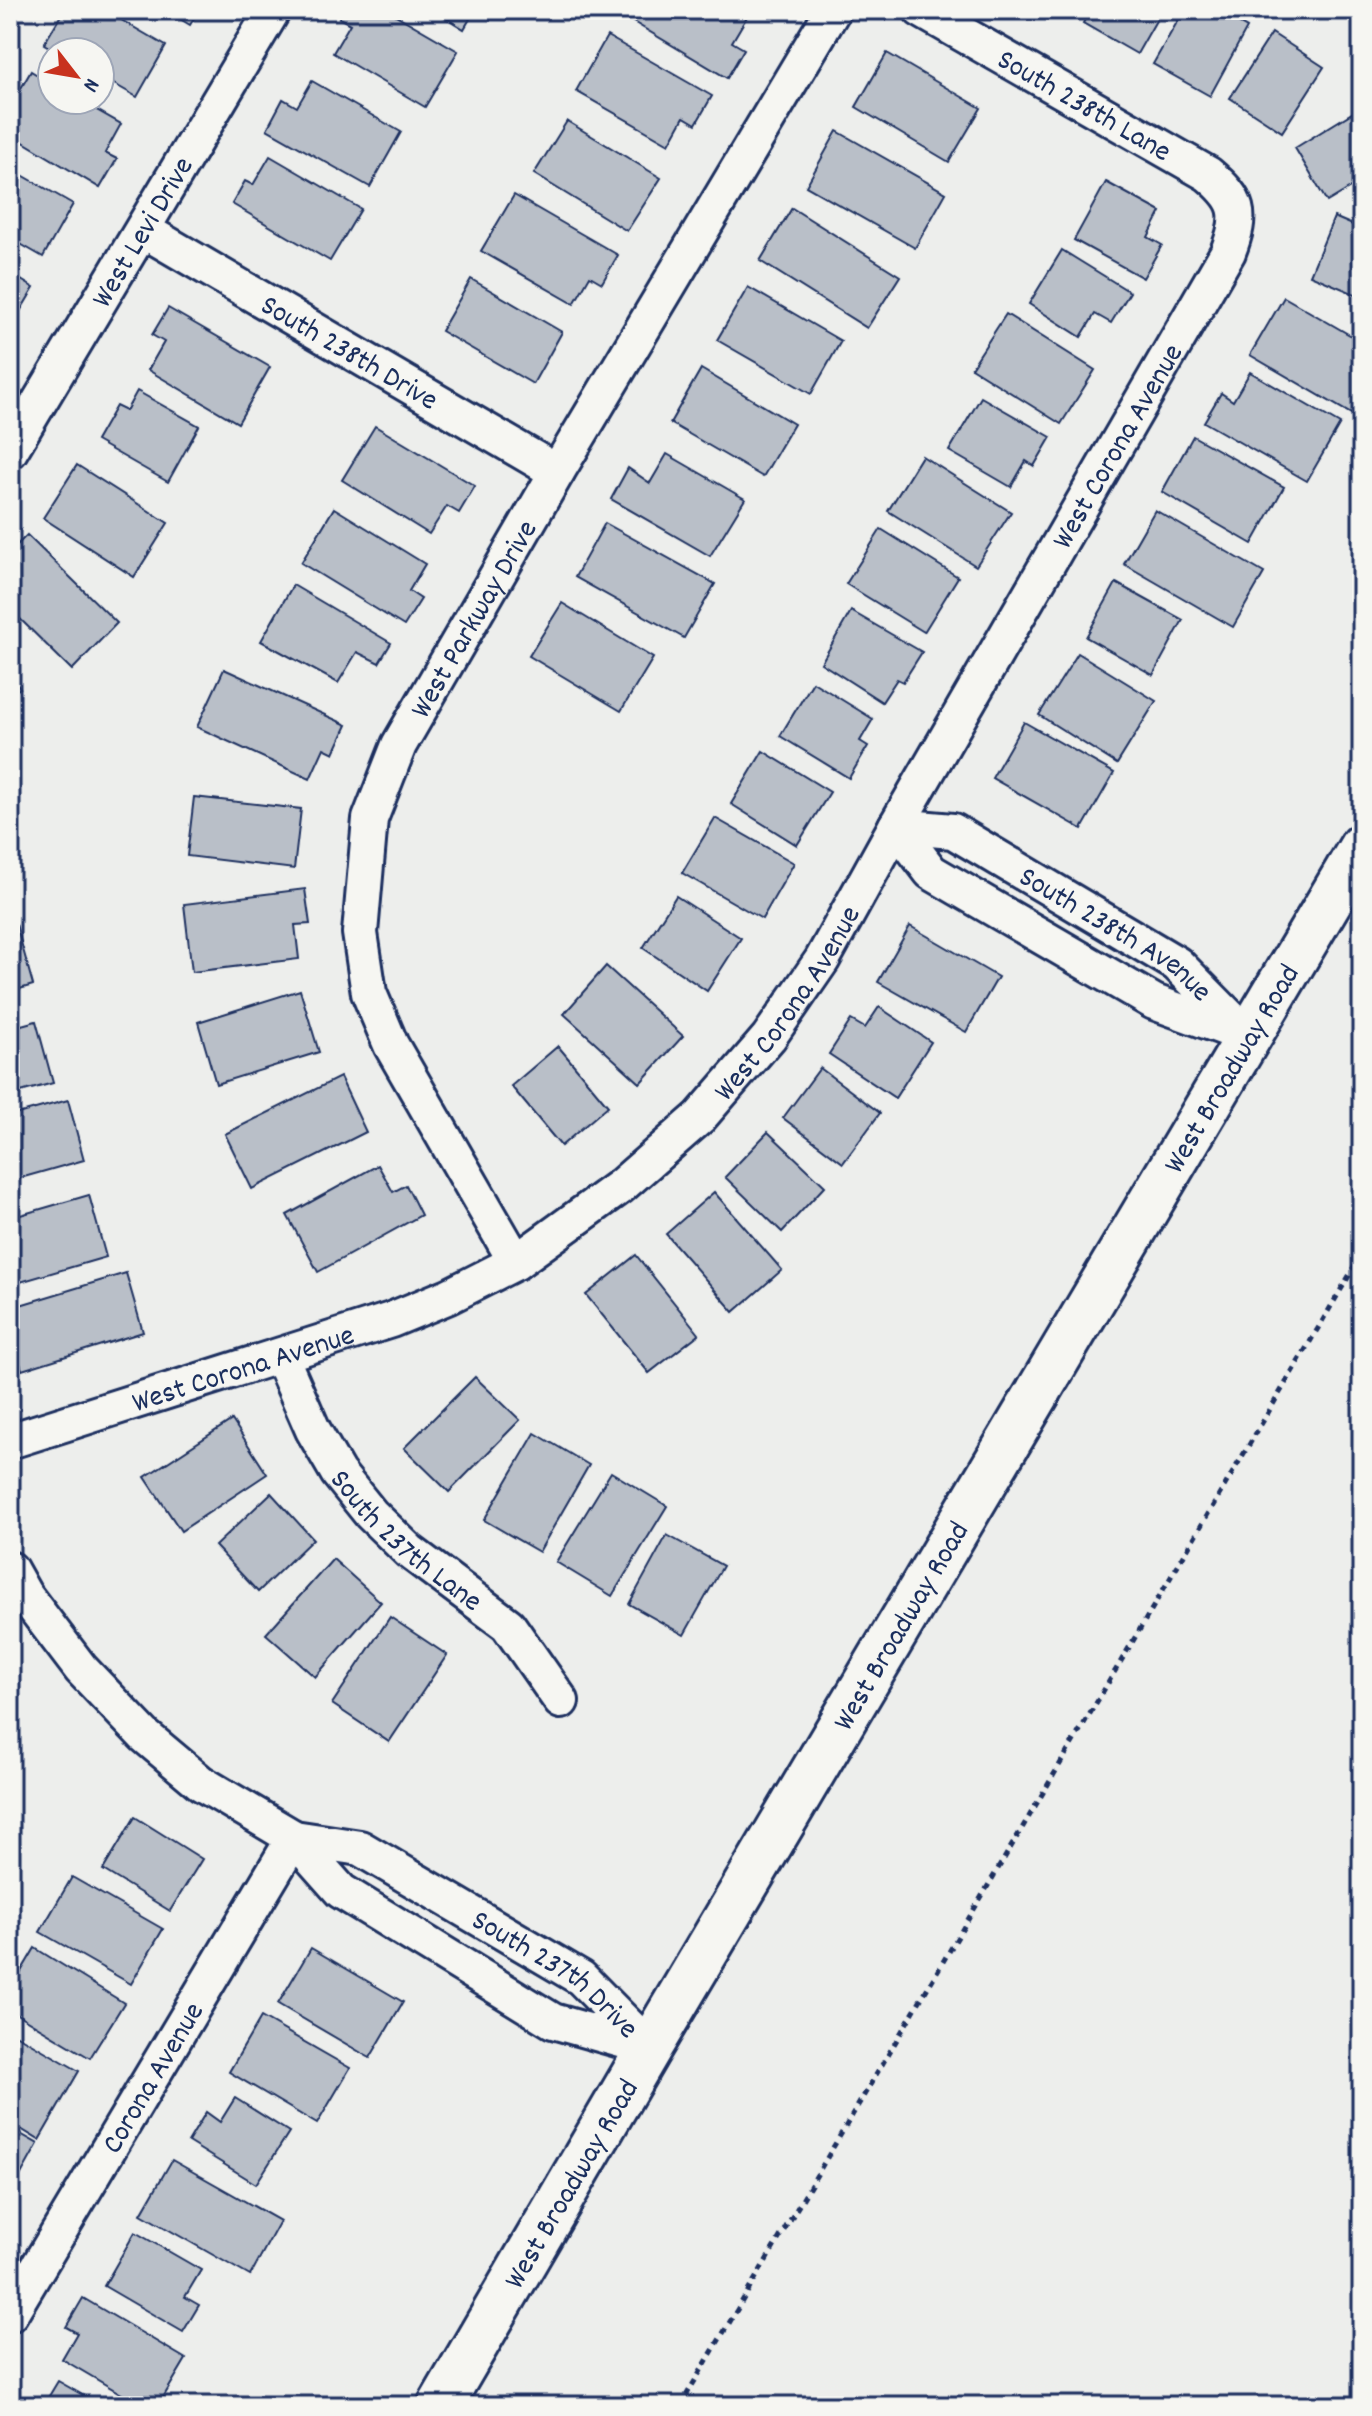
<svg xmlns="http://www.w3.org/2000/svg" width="1372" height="2416" viewBox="0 0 1372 2416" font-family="Dekko,sans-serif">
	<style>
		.building { fill: #b9bfc8; stroke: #1b2f5e; stroke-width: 2 }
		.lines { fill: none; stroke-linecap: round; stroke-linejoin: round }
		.street-casing { stroke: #1b2f5e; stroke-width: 40 }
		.secondary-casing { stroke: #1b2f5e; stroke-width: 50 }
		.path { stroke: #1b2f5e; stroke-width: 5; stroke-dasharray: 6 6; stroke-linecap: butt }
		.street { stroke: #f6f6f2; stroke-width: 34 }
		.secondary { stroke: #f6f6f2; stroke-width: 44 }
		.labels { text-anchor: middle; stroke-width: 6; stroke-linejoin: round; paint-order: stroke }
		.street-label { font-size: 30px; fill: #1b2f5e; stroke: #f6f6f2 }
	</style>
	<rect width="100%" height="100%" fill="#edeeec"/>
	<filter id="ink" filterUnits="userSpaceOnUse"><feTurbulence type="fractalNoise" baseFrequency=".0125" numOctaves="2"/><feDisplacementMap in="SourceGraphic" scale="16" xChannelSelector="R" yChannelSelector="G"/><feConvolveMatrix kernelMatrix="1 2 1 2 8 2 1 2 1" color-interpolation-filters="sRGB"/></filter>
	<g filter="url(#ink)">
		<!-- building -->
		<g class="building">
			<polygon points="64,10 104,10 166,46 137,97 100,76 100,52 58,52 44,44"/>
			<polygon points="165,10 199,10 190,25"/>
			<polygon points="343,10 387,10 458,51 425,107 333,53 350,24 339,18"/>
			<polygon points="433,10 475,10 464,29"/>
			<polygon points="630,10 738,10 748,15 732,42 744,49 727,78 625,17"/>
			<polygon points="1090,10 1162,10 1137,54 1083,23"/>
			<polygon points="1184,10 1215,10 1247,28 1210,96 1153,64"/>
			<polygon points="1272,33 1324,67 1282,132 1230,98"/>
			<polygon points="607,36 712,96 696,124 684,117 669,144 576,91"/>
			<polygon points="887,53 981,108 949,162 856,107"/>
			<polygon points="31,71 52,84 52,100 79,100 121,124 105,153 117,159 100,188 10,134 10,107"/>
			<polygon points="312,81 401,132 370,187 267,129 283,99 297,107"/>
			<polygon points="1360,108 1362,181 1327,202 1295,148"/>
			<polygon points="567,121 661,178 627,231 534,174"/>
			<polygon points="837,131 946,193 915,248 806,186"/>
			<polygon points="270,156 361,209 330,261 232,204 245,181 253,185"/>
			<polygon points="10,168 73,204 43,257 10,238"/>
			<polygon points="1106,182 1161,212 1148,237 1162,245 1143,278 1074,240"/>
			<polygon points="514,195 618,255 602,283 590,276 574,304 481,251"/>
			<polygon points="792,208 900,276 867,328 760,261"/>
			<polygon points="1334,217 1362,229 1362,297 1310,275"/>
			<polygon points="1062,250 1130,292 1111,323 1095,314 1081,337 1029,304"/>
			<polygon points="10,273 34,288 10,328"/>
			<polygon points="471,279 562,332 533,384 441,331"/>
			<polygon points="748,287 841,341 811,394 717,340"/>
			<polygon points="1284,297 1362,342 1362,415 1360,419 1250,355"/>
			<polygon points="168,308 270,367 238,423 148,370 164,342 152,335"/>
			<polygon points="1006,314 1095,370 1061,424 971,368"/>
			<polygon points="701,369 794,424 763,477 670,423"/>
			<polygon points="1250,372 1340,424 1307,481 1204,422 1221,393 1233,401"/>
			<polygon points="137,391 199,426 168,482 96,441 116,406 126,411"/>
			<polygon points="981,397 1051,437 1034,466 1026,461 1011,487 949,451"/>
			<polygon points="375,426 475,486 459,513 447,506 429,534 342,480"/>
			<polygon points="1193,436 1284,487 1252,544 1162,492"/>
			<polygon points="667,454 745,499 710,556 611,499 628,468 650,483"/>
			<polygon points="922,456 1011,512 976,566 888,511"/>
			<polygon points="77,465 168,523 134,577 43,518"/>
			<polygon points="334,508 425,564 409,591 421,599 404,626 301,563"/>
			<polygon points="1155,510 1264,573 1233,627 1124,564"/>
			<polygon points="605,523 715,584 684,638 575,577"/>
			<polygon points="881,529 958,577 924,632 846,584"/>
			<polygon points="27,535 117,623 72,670 10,609 10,552"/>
			<polygon points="1116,583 1183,620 1153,675 1086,637"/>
			<polygon points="293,585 391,643 379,663 357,652 338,683 261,641"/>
			<polygon points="562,603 653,658 621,711 529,656"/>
			<polygon points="851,611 922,652 903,682 897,679 882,702 821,663"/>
			<polygon points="1078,653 1156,701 1117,764 1039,715"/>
			<polygon points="224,669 347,725 334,753 324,748 310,779 197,727"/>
			<polygon points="10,675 20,688 10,695"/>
			<polygon points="813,682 873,719 860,741 868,746 849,778 780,736"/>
			<polygon points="1024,722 1114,773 1082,829 992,778"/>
			<polygon points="763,751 830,792 797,845 731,804"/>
			<polygon points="194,797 301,809 294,869 187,856"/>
			<polygon points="715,818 794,863 762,919 682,873"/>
			<polygon points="305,889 310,924 295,925 299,959 192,972 184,904"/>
			<polygon points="676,896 741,938 707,991 643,948"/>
			<polygon points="16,924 33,985 10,992 10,926"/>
			<polygon points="910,926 998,977 966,1032 878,982"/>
			<polygon points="606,966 683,1036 640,1083 564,1014"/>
			<polygon points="300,990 319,1052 216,1084 198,1022"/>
			<polygon points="879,1007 931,1042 895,1098 829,1054 851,1020 865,1028"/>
			<polygon points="36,1021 53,1083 10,1095 10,1028"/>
			<polygon points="558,1046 608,1106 561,1146 511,1086"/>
			<polygon points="820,1068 880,1113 843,1163 783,1118"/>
			<polygon points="340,1077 366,1132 252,1189 225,1134"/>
			<polygon points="68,1100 84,1160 10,1181 10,1116"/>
			<polygon points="768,1132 825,1186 782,1232 725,1177"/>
			<polygon points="378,1165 393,1192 406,1185 421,1215 318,1272 287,1215"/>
			<polygon points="714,1192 782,1270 734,1312 666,1234"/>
			<polygon points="89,1195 106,1257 10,1285 10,1218"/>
			<polygon points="636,1255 699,1334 649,1373 586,1295"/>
			<polygon points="126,1273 143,1332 22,1370 10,1330 10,1308"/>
			<polygon points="475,1377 520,1420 449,1492 404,1448"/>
			<polygon points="232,1420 267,1474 181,1531 145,1477"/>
			<polygon points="535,1433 589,1465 539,1552 484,1520"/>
			<polygon points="611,1472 667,1506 612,1596 556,1562"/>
			<polygon points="271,1493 313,1539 258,1592 215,1546"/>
			<polygon points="667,1535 723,1566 684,1635 629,1604"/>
			<polygon points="333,1559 381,1602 315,1677 266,1634"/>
			<polygon points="390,1617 447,1655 389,1742 332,1704"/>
			<polygon points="135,1817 202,1859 170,1911 103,1870"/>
			<polygon points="72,1877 163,1929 131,1984 40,1932"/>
			<polygon points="35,1948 124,2003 90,2058 10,2010 10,1990"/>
			<polygon points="311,1948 403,2002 370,2058 278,2004"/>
			<polygon points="261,2017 350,2068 317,2124 229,2072"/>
			<polygon points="10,2031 79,2071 39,2140 11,2123 18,2111 10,2106"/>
			<polygon points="235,2098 289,2132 256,2184 188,2142 206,2112 220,2122"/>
			<polygon points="10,2128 38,2144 10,2194"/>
			<polygon points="172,2160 280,2221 250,2276 141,2214"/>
			<polygon points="135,2232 201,2270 185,2297 199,2305 183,2332 104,2286"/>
			<polygon points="83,2298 186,2359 158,2406 142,2406 62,2359 77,2333 66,2327"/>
			<polygon points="58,2381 102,2406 43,2406"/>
		</g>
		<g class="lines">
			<defs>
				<g id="street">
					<path id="s1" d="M143,230L557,472"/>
					<path id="s2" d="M10,451L273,10"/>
					<path id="s3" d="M896,826L953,831L1177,964L1248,1036"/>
					<polyline points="896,826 931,872 1154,1002 1236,1032"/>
					<path id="s4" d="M516,1262L391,1045L369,993L360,933L370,819L399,745L557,472L833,10"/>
					<path id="s5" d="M281,1357L313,1430L338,1473L371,1514L409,1551L508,1625L561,1701"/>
					<path id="s6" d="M10,1441L391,1320L449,1296L516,1262L621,1186L700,1117L769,1037L822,960L896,826L1228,252C1243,213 1239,200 1208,174L921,10"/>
					<polyline points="10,1569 24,1594 81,1669 145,1736 201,1783 294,1838 341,1891 553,2021 649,2048"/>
					<path id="s7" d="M294,1838L360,1848L581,1978L649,2047"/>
					<path id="s8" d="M10,2314L294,1838"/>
				</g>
				<g id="secondary">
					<path id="s9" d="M440,2406L649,2048L1362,846"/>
				</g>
			</defs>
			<!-- street casing -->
			<use href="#street" class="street-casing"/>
			<!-- secondary casing -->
			<use href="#secondary" class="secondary-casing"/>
			<!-- path -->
			<polyline class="path" points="680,2406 1362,1254"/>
			<!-- street -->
			<use href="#street" class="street"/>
			<!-- secondary -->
			<use href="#secondary" class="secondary"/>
		</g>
	</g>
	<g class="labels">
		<!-- street labels -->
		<g class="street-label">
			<text transform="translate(1085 104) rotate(30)" y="10">South 238th Lane</text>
			<text dy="10" stroke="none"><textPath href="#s2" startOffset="256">West Levi Drive</textPath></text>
			<text dy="10" stroke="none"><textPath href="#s1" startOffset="240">South 238th Drive</textPath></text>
			<text dy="10" stroke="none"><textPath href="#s6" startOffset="1564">West Corona Avenue</textPath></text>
			<text dy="10" stroke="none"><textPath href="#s4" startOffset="708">West Parkway Drive</textPath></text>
			<text dy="10" stroke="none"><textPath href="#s3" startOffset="250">South 238th Avenue</textPath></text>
			<text dy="10" stroke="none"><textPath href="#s6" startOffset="916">West Corona Avenue</textPath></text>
			<text dy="10" stroke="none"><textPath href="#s9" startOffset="1554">West Broadway Road</textPath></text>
			<text dy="10" stroke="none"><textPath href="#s6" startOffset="244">West Corona Avenue</textPath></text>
			<text dy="10" stroke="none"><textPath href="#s5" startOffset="226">South 237th Lane</textPath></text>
			<text dy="10" stroke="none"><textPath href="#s9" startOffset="906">West Broadway Road</textPath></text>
			<text dy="10" stroke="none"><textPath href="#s7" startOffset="300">South 237th Drive</textPath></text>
			<text dy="10" stroke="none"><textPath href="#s8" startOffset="276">Corona Avenue</textPath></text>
			<text dy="10" stroke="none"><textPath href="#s9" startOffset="258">West Broadway Road</textPath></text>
		</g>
	</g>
	<!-- margin -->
	<rect width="1372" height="2416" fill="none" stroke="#f6f6f2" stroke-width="40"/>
	<rect x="20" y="20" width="1332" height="2376" fill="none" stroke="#1b2f5e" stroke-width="3" filter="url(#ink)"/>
	<!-- north arrow -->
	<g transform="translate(76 76) rotate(121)"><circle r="38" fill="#f6f6f2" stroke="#9ea6b7" stroke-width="2"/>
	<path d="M0-6L14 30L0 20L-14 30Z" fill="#c8321e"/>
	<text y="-12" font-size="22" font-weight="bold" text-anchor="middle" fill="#1b2f5e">N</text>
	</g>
</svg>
